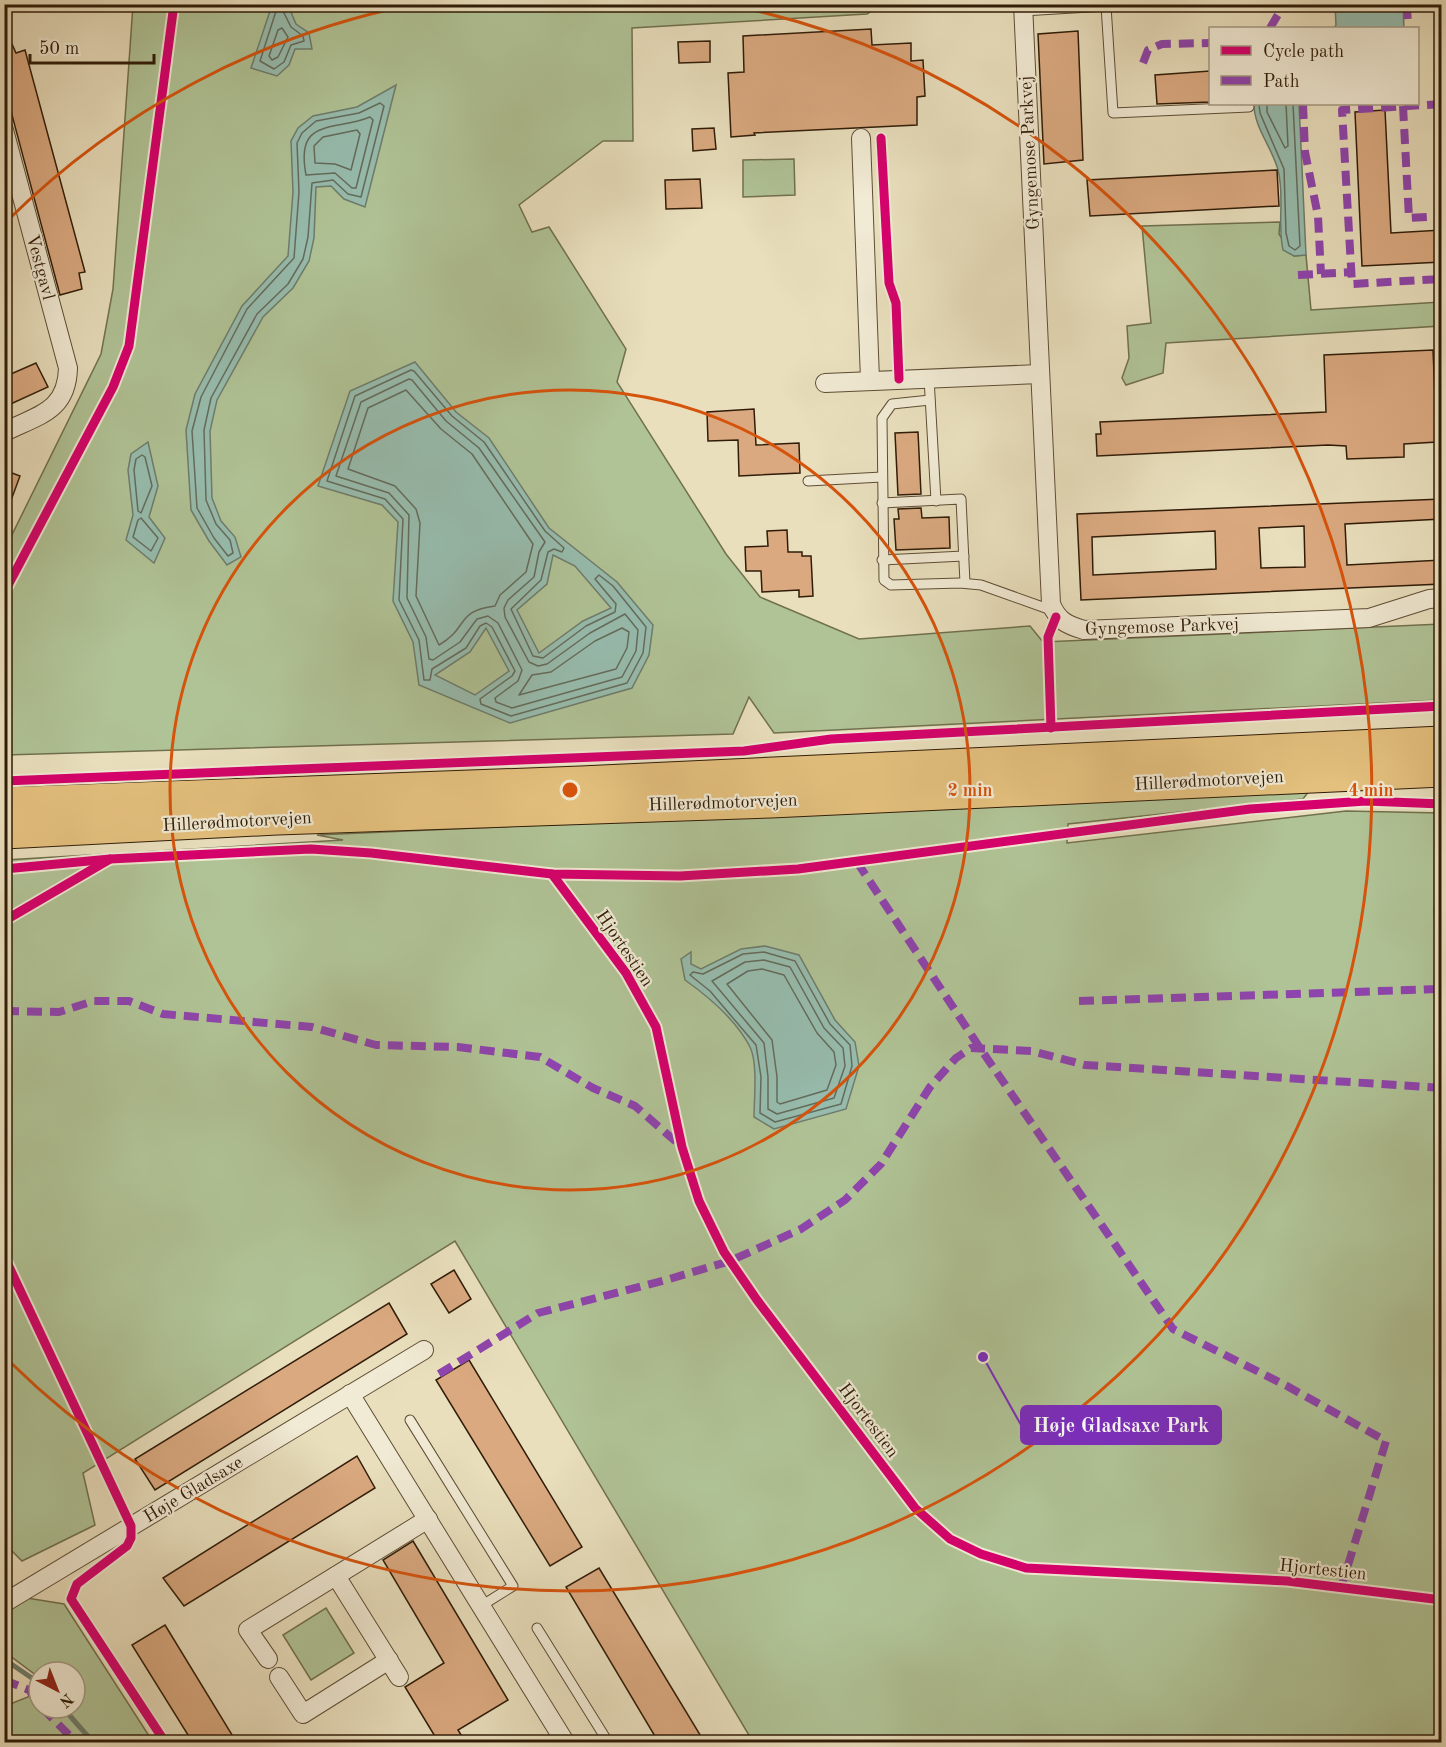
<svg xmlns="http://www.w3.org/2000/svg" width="1446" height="1747" viewBox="0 0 1446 1747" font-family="'Old Standard TT',serif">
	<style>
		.green { fill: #b0c396; stroke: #70704f; stroke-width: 1.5; fill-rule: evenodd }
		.water { fill: #97bdaf; stroke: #6e7d6c; stroke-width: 1.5; fill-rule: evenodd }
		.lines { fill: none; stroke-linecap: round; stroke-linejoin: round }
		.shore { stroke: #646c5c; stroke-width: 1.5 }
		.stream { stroke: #6e7d6c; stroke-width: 5 }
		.building { fill: #daa980; stroke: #301c08; stroke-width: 1.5; fill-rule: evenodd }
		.service-casing { stroke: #5e4d35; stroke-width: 11 }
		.minor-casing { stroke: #5e4d35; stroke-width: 20 }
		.motorway-casing { stroke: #301c08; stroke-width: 35 }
		.service { stroke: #f1ead4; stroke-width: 9 }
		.minor { stroke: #f1ead4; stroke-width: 18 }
		.motorway { stroke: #e4c07e; stroke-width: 33 }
		.quiet { stroke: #8e44ad; stroke-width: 8; stroke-dasharray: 15 8; stroke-linecap: butt }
		.cycleway-casing { stroke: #f1ead4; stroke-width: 13 }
		.cycleway { stroke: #d6006c; stroke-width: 9 }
		.ring { fill: none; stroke: #d6530c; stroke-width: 3 }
		.labels { text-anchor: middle; stroke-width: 4.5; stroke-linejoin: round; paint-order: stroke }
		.street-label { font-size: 18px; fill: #301c08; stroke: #f1ead4 }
		.centre { fill: #d6530c; stroke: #f1ead4; stroke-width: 3 }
		.ring-label { font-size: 18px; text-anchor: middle; font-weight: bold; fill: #d6530c; stroke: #f1ead4; stroke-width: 4.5; stroke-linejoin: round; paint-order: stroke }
		.leader { fill: none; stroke: #7b2cbf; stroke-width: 2 }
		.callout-dot { fill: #7b2cbf; stroke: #f1ead4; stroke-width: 2 }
		.callout { fill: #7b2cbf; stroke: #7b2cbf; stroke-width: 2 }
		.callout-label { font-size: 20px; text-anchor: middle; font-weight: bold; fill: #fff }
	</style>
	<rect width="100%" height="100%" fill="#e9dfbd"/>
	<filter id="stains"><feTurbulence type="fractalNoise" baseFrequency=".00333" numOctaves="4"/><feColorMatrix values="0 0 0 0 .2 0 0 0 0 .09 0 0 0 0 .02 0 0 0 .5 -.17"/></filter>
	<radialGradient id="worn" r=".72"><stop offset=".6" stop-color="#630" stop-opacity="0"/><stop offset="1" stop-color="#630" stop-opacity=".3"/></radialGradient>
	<!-- green -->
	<g class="green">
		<polygon points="133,5 880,5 867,14 632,28 633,141 603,141 519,205 532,232 549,227 626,349 617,382 726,554 760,597 859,639 1030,626 1043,642 1441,624 1441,700 774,733 749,697 733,734 5,755 4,551 101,354 113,289"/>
		<polygon points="794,159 795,195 743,197 743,160"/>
		<polygon points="1280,222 1279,234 1294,256 1306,255 1311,310 1441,302 1441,326 1166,343 1163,373 1126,385 1122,378 1129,358 1127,326 1151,323 1142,226"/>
		<polygon points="1309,791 1303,799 1068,824 1067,843 1346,811 1441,813 1441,1742 753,1742 455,1241 83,1473 95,1525 22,1561 5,1544 5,860 343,840 317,835"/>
		<path d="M27,1598L64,1604L153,1742H5V1706L28,1697L37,1676L5,1652V1612ZM39,1672H75V1708H39Z"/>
		<polygon points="326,1608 354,1653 311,1680 283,1635"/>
	</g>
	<!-- water -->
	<g class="water">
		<polygon points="272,5 288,5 296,24 309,33 312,49 295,49 289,65 277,76 251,68"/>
		<polygon points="1335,5 1403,5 1404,28 1334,28 1336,25"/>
		<polygon points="396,85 365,207 344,199 331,186 316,187 314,238 309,261 293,288 263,317 217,400 210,431 212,498 221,521 235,537 241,557 227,565 209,541 191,510 186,430 195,394 242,306 288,256 293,192 291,141 298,128 313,116 357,107"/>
		<path d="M1254,104H1299L1306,255L1294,256L1283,250C1277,224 1285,196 1278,170C1272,147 1254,128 1254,104Z"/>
		<path d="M415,362L456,412L489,438L549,528L617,582L653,625L649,655L632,688L510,723L419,685L413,642L393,601L398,522L382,505L318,486L350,391ZM553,555L575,566L611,608L583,621L539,653L517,610L547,584ZM486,628L509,671L475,695L435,675L470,652Z"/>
		<polygon points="148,442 158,486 149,517 165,538 154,563 126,540 133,515 128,470 131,454"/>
		<path d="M765,946L799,955L835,1020L855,1042L859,1066L846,1109L774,1129L754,1117C754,1099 758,1063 750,1047C736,1020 709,997 685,980L681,959L691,952V964L701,969L741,949Z"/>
	</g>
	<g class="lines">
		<!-- shore -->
		<g class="shore">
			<polygon points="281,7 291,27 303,36 304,41 291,45 284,62 274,69 260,61 277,8"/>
			<polygon points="282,28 288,37 278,57 272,60 269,56 278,30"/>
			<polygon points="380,103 384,106 361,197 348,194 333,180 312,183 308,237 303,259 288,284 257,314 211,398 204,430 206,500 216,524 230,540 233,553 228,556 214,538 197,508 192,431 201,397 247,309 294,258 299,192 297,143 302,133 316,121 359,113"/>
			<polyline points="1259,104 1260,113 1284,169 1286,233 1289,246 1295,250 1300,246 1293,104"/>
			<polyline points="1267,104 1267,112 1285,148 1288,146 1286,104"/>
			<path d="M370,117L373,120L356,188H352L335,173L306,175C295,117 333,132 370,117Z"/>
			<polygon points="357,130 360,134 351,170 335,164 315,163 314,146 323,137"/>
			<polygon points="411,370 414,371 452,416 484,442 545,531 564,548 562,552 554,549 548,552 541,580 511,609 533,656 543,658 586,626 615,612 616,604 595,579 599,575 613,586 646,627 643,653 627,683 511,716 481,704 480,699 512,676 515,671 492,627 486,623 480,626 466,648 432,669 430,680 424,680 419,640 399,600 403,519 385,499 327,481 355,396"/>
			<polygon points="409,379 412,380 446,421 479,448 545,542 539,552 534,577 508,600 504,608 505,617 529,662 538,666 547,664 590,633 625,614 638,630 636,651 622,677 512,708 496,702 495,698 518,681 522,670 498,623 488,616 477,619 460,642 433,660 429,659 426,637 407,598 409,515 389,493 336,476 361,402"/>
			<path d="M406,390L441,429L472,454L533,544L526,572L500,595L495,606C455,611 469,628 439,645L416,596L420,523L416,509L395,486L348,469L368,408Z"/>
			<polygon points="142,455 145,457 152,486 141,513 138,511 134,470 136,459"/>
			<polygon points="141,518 158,538 151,551 133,537 138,520"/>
			<polygon points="622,628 629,632 627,648 616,669 519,695 532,675 551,672 595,641"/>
			<polygon points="764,952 795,961 830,1024 850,1045 852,1066 841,1104 775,1122 760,1113 761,1077 756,1045 710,991 690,975 693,972 703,974 743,954"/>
			<polygon points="764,960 790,967 824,1028 843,1048 845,1066 834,1098 777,1114 768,1109 768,1077 764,1043 712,981 745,962"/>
			<polygon points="762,969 784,975 817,1033 834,1052 836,1065 827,1090 780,1104 777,1102 777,1077 772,1040 727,984 748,971"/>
		</g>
		<!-- stream -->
		<g class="stream">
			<polyline points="4,1659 39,1683"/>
			<polyline points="63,1708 93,1742"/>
		</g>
	</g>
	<!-- building -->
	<g class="building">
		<polygon points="4,26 16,53 25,50 85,272 79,273 82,289 60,295 4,85"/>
		<polygon points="871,29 872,45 911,43 911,61 923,60 925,96 917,97 917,125 754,133 755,135 731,137 728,73 744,72 743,36"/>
		<polygon points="1078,31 1083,160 1044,164 1038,34"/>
		<polygon points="710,41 710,62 679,63 678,42"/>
		<polygon points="1210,71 1210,102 1157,104 1155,75"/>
		<polygon points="1385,110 1391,233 1442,230 1442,262 1362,266 1355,112"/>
		<polygon points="714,128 716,149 693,151 692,129"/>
		<polygon points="1277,170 1279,206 1090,216 1087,180"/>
		<polygon points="700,179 702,208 666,209 665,180"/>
		<polygon points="1433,350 1437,442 1404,444 1404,457 1347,459 1346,446 1328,445 1097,456 1096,434 1101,434 1100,422 1326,412 1324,355"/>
		<polygon points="36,363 48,387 4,407 4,377"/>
		<polygon points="754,409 756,445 799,443 800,473 739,476 738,440 708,441 707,412"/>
		<polygon points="918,432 921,494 898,495 895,433"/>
		<polygon points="4,470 20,476 6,514 4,514"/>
		<path d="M1442,499V519L1345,524L1347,565L1442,560V584L1081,600L1077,514ZM1304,526L1305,567L1261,568L1259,528ZM1215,531L1216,569L1093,575L1092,537Z"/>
		<polygon points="921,508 922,518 949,517 950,548 896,550 894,519 899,519 898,509"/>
		<polygon points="787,530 788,552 802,552 802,556 811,556 813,596 799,597 799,590 762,592 761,571 746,571 745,547 768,546 767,531"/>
		<polygon points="454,1270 471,1299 449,1313 431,1284"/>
		<polygon points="389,1303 407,1334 155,1490 135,1459"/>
		<polygon points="469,1360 582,1547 550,1566 436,1380"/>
		<polygon points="357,1456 375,1488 184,1606 163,1578"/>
		<polygon points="413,1541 508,1700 458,1730 466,1743 439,1743 405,1687 444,1663 383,1560"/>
		<polygon points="599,1568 705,1743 659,1743 566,1587"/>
		<polygon points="165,1625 237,1743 193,1743 132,1645"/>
	</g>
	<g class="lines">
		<defs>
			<g id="service">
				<polyline points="1023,11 1106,6 1113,113 1249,107"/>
				<polyline points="929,378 936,501"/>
				<polyline points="930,400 892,404 882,418 884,580 891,585 960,583 981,585 1054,611"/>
				<polyline points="808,481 882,477"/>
				<polyline points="882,503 961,499 965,583"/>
				<polyline points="882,560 964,556"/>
				<polyline points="1442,909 1439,909 1442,985"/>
				<polyline points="410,1420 513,1586 481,1606"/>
				<polyline points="537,1628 608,1742"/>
			</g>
			<g id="minor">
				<path d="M1023,4L1051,604C1058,621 1067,625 1084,630L1369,618L1429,599L1442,598"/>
				<path d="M4,130L68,368C67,411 39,415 4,432"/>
				<polyline points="861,138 870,380"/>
				<polyline points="825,383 1039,374"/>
				<polyline points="350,1394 565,1742"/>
				<polyline points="336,1576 399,1677"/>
				<polyline points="4,1603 424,1350"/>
				<polyline points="268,1659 248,1630 428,1519"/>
				<polyline points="279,1677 303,1714 389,1660"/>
			</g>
			<g id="motorway">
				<polyline points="4,804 581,783 1442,743"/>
				<polyline points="4,832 277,818 771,801 1442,770"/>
			</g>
		</defs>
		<!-- service casing -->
		<use href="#service" class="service-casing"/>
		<!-- minor casing -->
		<use href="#minor" class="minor-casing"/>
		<!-- motorway casing -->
		<use href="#motorway" class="motorway-casing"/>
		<!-- service -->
		<use href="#service" class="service"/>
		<!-- minor -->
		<use href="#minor" class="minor"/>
		<!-- motorway -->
		<use href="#motorway" class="motorway"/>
		<!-- quiet -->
		<g class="quiet">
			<polyline points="1407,4 1408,28"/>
			<polyline points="1270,28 1279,13 1280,4"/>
			<polyline points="1143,63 1148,50 1162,44 1210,43"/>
			<polyline points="1303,104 1305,152 1318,216 1321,274"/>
			<polyline points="1442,104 1342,110 1352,284 1442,279"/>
			<polyline points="1403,106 1409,218 1442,216"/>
			<polyline points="1298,275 1352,272"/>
			<polyline points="857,862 980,1048 1173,1329 1287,1386 1386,1441 1341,1588"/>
			<polyline points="1079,1001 1442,989"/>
			<polyline points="4,1011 59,1012 94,1001 129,1001 163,1014 312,1027 376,1045 458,1047 540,1057 593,1088 635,1106 682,1147"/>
			<polyline points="439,1374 538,1313 666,1280 730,1261 801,1229 845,1200 881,1164 930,1087 956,1058 971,1048 1032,1051 1085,1065 1442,1088"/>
			<polyline points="4,1680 29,1690 39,1704"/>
			<polyline points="42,1708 76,1742"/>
		</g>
		<defs>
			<g id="cycleway">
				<polyline points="881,138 889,283 896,303 899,379"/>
				<polyline points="4,593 113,387 129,346 174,4"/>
				<polyline points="1051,728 1048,637 1056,617"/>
				<polyline points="4,781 744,751 831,739 1442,706"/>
				<polyline points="4,869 110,859 311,849 371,853 552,874 680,876 798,869 1250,809 1366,801 1442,804"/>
				<polyline points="552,874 626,973 656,1027 682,1147 699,1201 724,1252 757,1300 915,1508 950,1539 981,1554 1026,1568 1287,1581 1442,1600"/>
				<polyline points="4,921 110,859"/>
				<polyline points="4,1256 131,1526 131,1538 127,1546 77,1584 71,1599 165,1742"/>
			</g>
		</defs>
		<!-- cycleway casing -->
		<use href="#cycleway" class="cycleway-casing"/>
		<!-- cycleway -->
		<use href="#cycleway" class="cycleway"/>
	</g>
	<!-- distance rings -->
	<g class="ring">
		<circle cx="570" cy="790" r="400"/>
		<path d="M9 219A801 801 0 0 1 410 5M730 5A801 801 0 1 1 9 1361"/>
	</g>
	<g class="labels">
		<!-- street labels -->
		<g class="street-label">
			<text transform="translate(1029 153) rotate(-93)" y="6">Gyngemose Parkvej</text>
			<text transform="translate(41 267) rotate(75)" y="6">Vestgavl</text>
			<text transform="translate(1162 626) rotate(-2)" y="6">Gyngemose Parkvej</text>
			<text transform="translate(1209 780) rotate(-3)" y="6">Hillerødmotorvejen</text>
			<text transform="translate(723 802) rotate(-2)" y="6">Hillerødmotorvejen</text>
			<text transform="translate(237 821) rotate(-3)" y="6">Hillerødmotorvejen</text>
			<text transform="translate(625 948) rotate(56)" y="6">Hjortestien</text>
			<text transform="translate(869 1420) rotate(53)" y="6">Hjortestien</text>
			<text transform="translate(193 1489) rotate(-31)" y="6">Høje Gladsaxe</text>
			<text transform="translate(1323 1569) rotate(6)" y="6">Hjortestien</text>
		</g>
	</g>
	<circle cx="570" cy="790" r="9" class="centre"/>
	<g class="ring-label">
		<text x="970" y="796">2 min</text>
		<text x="1371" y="796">4 min</text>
	</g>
	<!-- callouts -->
	<path class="leader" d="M983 1357L1021 1425"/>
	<circle class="callout-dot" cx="983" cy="1357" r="6"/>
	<rect class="callout" x="1021" y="1406" width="200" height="38" rx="6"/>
	<g class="callout-label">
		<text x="1121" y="1432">Høje Gladsaxe Park</text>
	</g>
	<!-- margin -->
	<rect width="1446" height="1747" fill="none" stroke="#e9dfbd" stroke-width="24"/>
	<rect x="6" y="6" width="1434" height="1735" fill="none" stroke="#301c08" stroke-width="3"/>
	<rect x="12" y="12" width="1422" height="1723" fill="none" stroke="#301c08" stroke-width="1.5"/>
	<!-- legend -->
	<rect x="1209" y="27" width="210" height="78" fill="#f1ead4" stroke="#a49882" stroke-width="1.5"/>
	<rect x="1221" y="46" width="30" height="9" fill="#d6006c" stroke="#a49882" stroke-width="1.5"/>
	<text x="1263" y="57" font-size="18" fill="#301c08">Cycle path</text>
	<rect x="1221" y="76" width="30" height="9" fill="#8e44ad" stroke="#a49882" stroke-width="1.5"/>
	<text x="1263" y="87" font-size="18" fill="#301c08">Path</text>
	<!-- north arrow -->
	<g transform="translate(57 1690) rotate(138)"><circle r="28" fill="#f1ead4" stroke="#a49882" stroke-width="1.5"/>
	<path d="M0-4.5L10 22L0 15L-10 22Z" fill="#8f2418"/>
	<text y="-9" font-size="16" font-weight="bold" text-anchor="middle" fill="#301c08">N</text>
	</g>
	<!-- scale -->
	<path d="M30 54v9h124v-9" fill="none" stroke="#301c08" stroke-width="3"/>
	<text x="39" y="54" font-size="18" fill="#301c08" stroke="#f1ead4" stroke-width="4.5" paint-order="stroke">50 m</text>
	<rect width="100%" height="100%" filter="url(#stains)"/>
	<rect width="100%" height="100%" fill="url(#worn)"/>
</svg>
